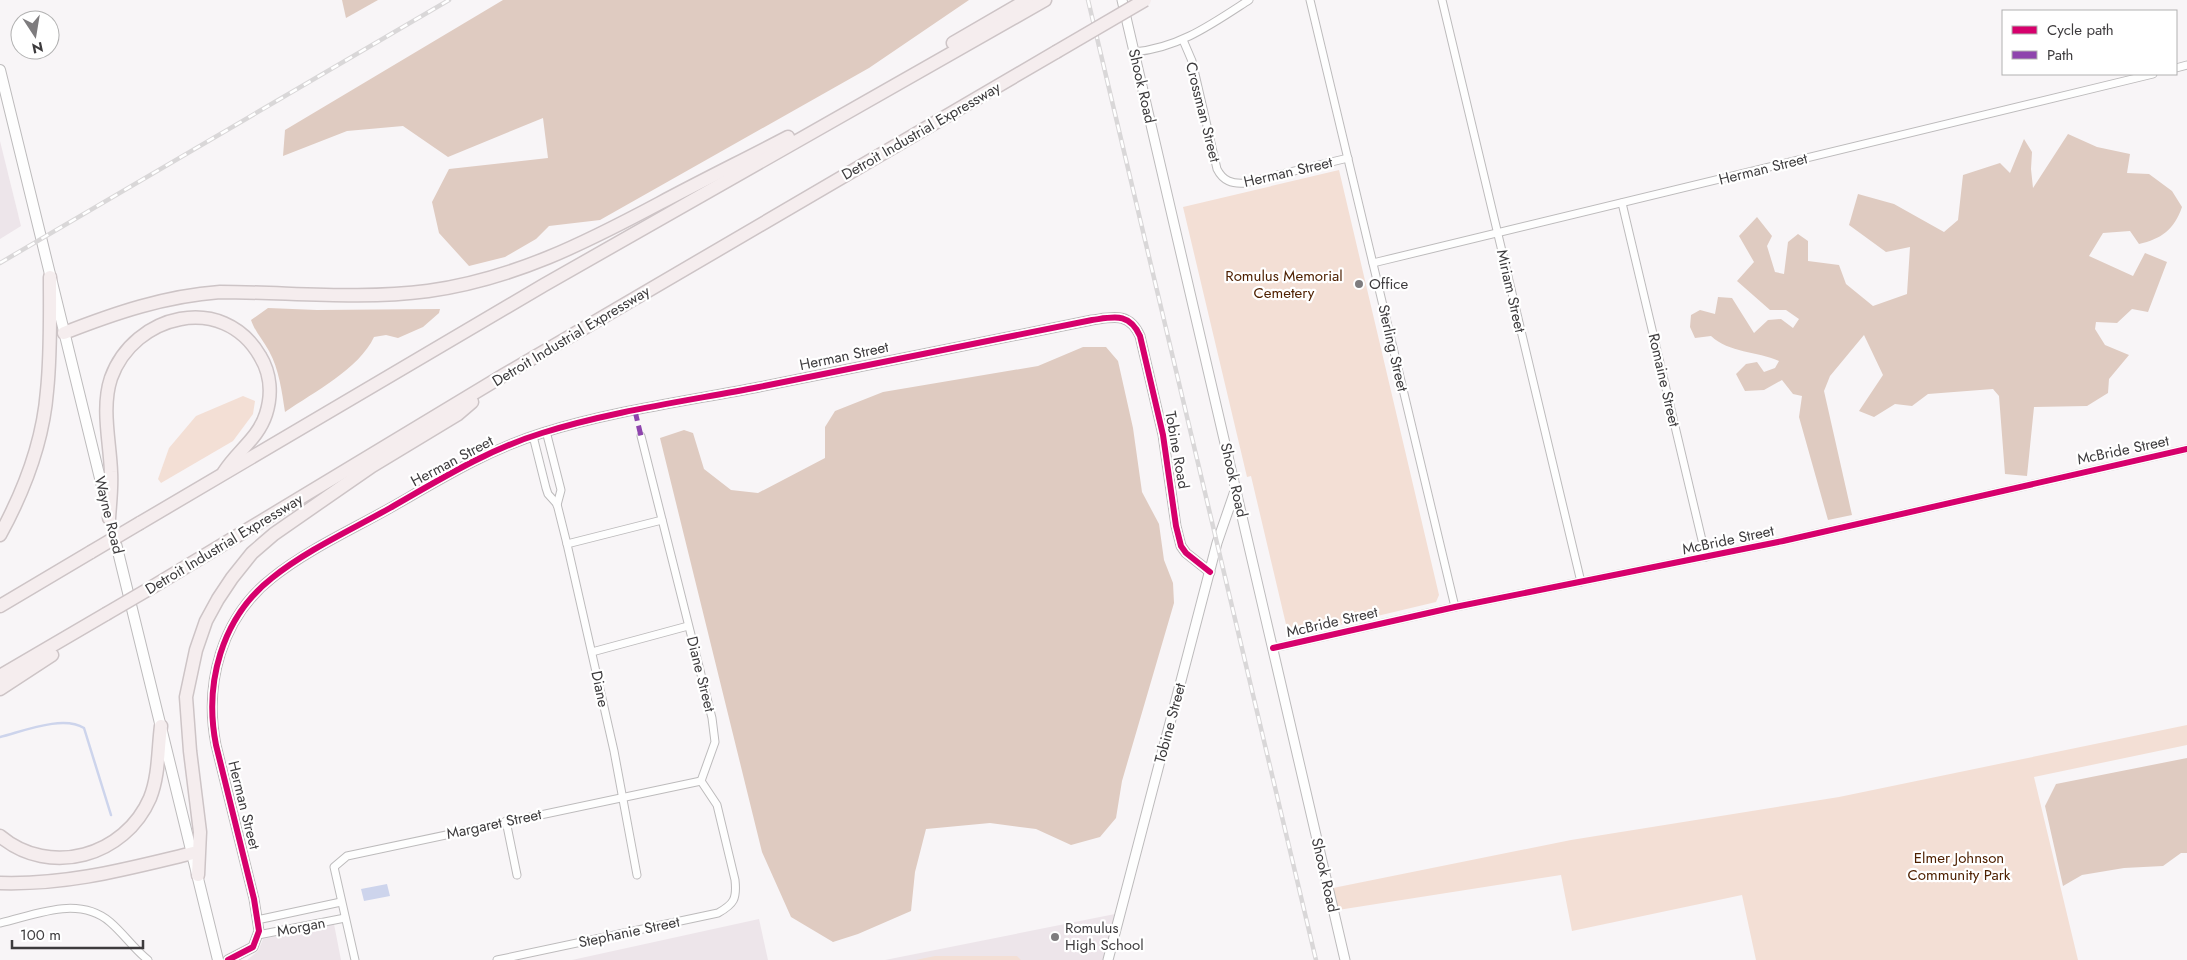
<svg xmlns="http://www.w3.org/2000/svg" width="2187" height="960" viewBox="0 0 2187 960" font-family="Jost,sans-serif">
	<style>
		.built { fill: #ede5ea }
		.green { fill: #f3dfd5 }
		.forest { fill: #dfcbc1 }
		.water { fill: #cdd4ec }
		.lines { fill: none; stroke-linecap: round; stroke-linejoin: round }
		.stream { stroke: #cdd4ec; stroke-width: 2.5 }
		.minor-casing { stroke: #bdbbbc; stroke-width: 9 }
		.tertiary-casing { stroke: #bdbbbc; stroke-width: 11 }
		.secondary-casing { stroke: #bdbbbc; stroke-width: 12 }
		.motorway-casing { stroke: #cdc4c6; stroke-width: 15 }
		.minor { stroke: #fefefe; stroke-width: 7 }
		.tertiary { stroke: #fefefe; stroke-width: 9 }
		.secondary { stroke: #fefefe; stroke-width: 10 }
		.motorway { stroke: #f5edee; stroke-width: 12 }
		.rail-casing { stroke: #d9d7d8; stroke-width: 4.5 }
		.rail { stroke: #fff; stroke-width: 2.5; stroke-dasharray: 8; stroke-linecap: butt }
		.motorway-bridge-casing { stroke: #cdc4c6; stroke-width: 15; stroke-linecap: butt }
		.motorway-bridge { stroke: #f5edee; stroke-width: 12 }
		.quiet { stroke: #8e44ad; stroke-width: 5; stroke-dasharray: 10 5; stroke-linecap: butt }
		.cycleway-casing { stroke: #fff; stroke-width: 9 }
		.cycleway { stroke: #d6006c; stroke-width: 6 }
		.poi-dot { fill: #7e7c7e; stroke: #fff; stroke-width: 2 }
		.labels { text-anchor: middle; stroke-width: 4.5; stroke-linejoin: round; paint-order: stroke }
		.street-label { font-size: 15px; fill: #3d3b3d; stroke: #fff }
		.park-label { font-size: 15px; fill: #4f2102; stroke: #fff }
		.poi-label { font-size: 15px; fill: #3d3b3d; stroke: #fff; text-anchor: start }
	</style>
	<rect width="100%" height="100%" fill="#f8f5f7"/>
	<!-- built -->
	<g class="built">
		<polygon points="0,141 21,226 0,239"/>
		<polygon points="1115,914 1103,960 885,960"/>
		<polygon points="759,919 768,960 572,960"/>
		<polygon points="334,924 341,960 247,960 258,951 263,939"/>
	</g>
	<!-- green -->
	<g class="green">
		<polygon points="1339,170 1439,595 1436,602 1289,637 1251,476 1247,477 1183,207"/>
		<polygon points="243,396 255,401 253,414 233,441 161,483 158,479 169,448 196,416"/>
		<polygon points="2187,725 2187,745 2034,777 2078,960 1756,960 1742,895 1572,931 1561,875 1338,910 1333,888 1571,840 1839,797"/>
		<polygon points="935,956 1017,956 1021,960 916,960"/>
	</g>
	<!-- forest -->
	<g class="forest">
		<polygon points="342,0 378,0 346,18"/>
		<polygon points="503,0 969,0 869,68 600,220 549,226 536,239 505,257 469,266 439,233 432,202 449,169 548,158 543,118 448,157 403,126 347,131 283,156 285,130"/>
		<path d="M2068,134L2097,147L2130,154L2127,173L2149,174L2172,191L2182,207C2174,230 2161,239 2139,244L2130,231L2103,233L2089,256L2133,276L2145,253L2167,262L2148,312L2132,309L2117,323L2096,322L2095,329L2105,345L2129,355L2109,379L2108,393L2087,406L2034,407L2027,476L2005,474L1999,396L1993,389L1928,394L1912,406L1895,404L1874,417L1859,411L1883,375L1864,335L1830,376L1824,391L1852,515L1828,520L1799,417L1802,396L1793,394L1782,380L1764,390L1745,391L1736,374L1746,364L1757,362L1764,372L1775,368L1779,361C1757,351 1729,353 1711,336L1695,338L1690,327L1691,315L1700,310L1715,314L1718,297L1732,298L1754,333L1768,320L1781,319L1793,328L1799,319L1786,310H1770L1737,281L1754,262L1739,236L1757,217L1772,236L1767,246L1775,272L1784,274L1788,242L1798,234L1808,241V261L1839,265L1846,284L1873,306L1907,294L1910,247L1886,252L1849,225L1858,194L1894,204L1944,232L1958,220L1963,175L2000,163L2010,173L2024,139L2032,152L2031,169L2033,188Z"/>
		<path d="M268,308L317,310L440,309L439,313L423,327L398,338L386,335L374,337C359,369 314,392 285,412C282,392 279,369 269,351C263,340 255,332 251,320Z"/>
		<polygon points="1083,347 1106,347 1118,361 1133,428 1142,492 1159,524 1164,560 1173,583 1174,603 1122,781 1116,818 1100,837 1071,845 1036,829 990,823 926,829 915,872 911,911 858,934 833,942 791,917 762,852 660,438 684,430 693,433 704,469 731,490 758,493 825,458 825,427 835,411 883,392 1038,366"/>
		<polygon points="2187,758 2187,853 2181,853 2163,866 2124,868 2082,875 2063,886 2045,806 2056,784"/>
	</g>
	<!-- water -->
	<polygon class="water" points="387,884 390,896 364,901 361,889"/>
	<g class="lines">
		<!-- stream -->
		<path class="stream" d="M0,737C24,731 63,715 84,728L111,815"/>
		<defs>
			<g id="minor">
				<polyline points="1310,0 1455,607"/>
				<polyline points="1442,0 1581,582"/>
				<path d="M1183,40L1192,61L1217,169C1223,181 1232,184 1245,183L1348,158"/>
				<path d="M1134,52C1179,48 1212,24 1249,0"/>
				<polyline points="2176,68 2187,65"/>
				<polyline points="1622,203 1706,557"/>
				<polyline points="1373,263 2153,74"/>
				<polyline points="546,431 561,490 557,505"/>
				<polyline points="533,436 546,488 548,494 557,504 567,544 614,751 637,875"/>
				<polyline points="567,544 662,520"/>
				<polyline points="1273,648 1455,607 1783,541 2187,449"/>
				<polyline points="592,652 688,626"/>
				<polyline points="506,821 517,875"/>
				<polyline points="257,920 341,902"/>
				<path d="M0,923C35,915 78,895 110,922C124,934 134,949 148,960"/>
				<polyline points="258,935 345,918"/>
				<polyline points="355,960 334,867 347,856 701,781"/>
				<path d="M497,960L718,913C734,904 737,899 735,880L717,805L701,781L715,742L712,718L641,436"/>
			</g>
			<g id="tertiary">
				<polyline points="1122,0 1345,960"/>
				<path d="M228,960L253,947L259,931L254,899L216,745C204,684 221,618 272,578C307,550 351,530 390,508C439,480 487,450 542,433C612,411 687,401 759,387C870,365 981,342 1092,320C1114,317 1129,312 1140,336L1163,435L1176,526L1181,546L1186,553L1210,572"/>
				<polyline points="1108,960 1217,543 1236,488"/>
			</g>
			<polyline id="secondary" points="0,70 218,960"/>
			<g id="motorway">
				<polyline points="953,43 1027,0"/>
				<path d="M64,333C115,313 165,296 220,292C288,292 360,300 428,291C514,279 585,243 660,203C703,180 746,159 788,137"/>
				<path d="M109,518C110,503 112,487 111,472C110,442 101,408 111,378C134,314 223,292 260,356C271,374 272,395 266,414C258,439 237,451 224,472"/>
				<polyline points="140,523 544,285 1045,0"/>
				<path d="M0,535C24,491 43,442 47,391C51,353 50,315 50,277"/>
				<polyline points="154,586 504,375 1056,52"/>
				<polyline points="0,606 91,552"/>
				<polyline points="0,676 106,614"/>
				<polyline points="0,689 52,655"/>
				<path d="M0,836C50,878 125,856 150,798C159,776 158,749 161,726"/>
				<polyline points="198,875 200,832 190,751 186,697 196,650 206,621 218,599 232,578 252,553 274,534 372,466 458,414 472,402"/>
				<path d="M0,883C69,885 126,869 193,853"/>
			</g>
		</defs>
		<!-- minor casing -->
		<use href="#minor" class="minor-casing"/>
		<!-- tertiary casing -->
		<use href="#tertiary" class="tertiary-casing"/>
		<!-- secondary casing -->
		<use href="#secondary" class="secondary-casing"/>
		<!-- motorway casing -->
		<use href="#motorway" class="motorway-casing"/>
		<!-- minor -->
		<use href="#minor" class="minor"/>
		<!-- tertiary -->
		<use href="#tertiary" class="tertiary"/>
		<!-- secondary -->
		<use href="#secondary" class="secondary"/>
		<!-- motorway -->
		<use href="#motorway" class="motorway"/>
		<defs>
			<g id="rail">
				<polyline points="1088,0 1316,960"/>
				<polyline points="0,263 449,0"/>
			</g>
		</defs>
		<!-- rail casing -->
		<use href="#rail" class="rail-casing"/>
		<!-- rail -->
		<use href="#rail" class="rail"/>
		<defs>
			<g id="motorway-bridge">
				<polyline points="1056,52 1145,0"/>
				<polyline points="91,552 140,523"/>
				<polyline points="106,614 154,586"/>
			</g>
		</defs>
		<!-- motorway-bridge casing -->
		<use href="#motorway-bridge" class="motorway-bridge-casing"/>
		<!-- motorway-bridge -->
		<use href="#motorway-bridge" class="motorway-bridge"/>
		<!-- quiet -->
		<polyline class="quiet" points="635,411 641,436"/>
		<defs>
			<g id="cycleway">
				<polyline points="1273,648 1455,607 1783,541 2187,449"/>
				<path d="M228,960L253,947L259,931L254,899L216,745C204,684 221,618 272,578C307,550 351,530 390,508C439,480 487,450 542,433C612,411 687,401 759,387C870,365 981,342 1092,320C1114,317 1129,312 1140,336L1163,435L1176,526L1181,546L1186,553L1210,572"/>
			</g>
		</defs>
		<!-- cycleway casing -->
		<use href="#cycleway" class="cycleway-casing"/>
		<!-- cycleway -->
		<use href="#cycleway" class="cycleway"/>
	</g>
	<!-- markers -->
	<g class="poi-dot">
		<circle cx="1359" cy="284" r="5"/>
		<circle cx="1055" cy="937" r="5"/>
	</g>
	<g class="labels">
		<!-- street labels -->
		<g class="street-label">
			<text transform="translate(1142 86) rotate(77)" y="5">Shook Road</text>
			<text transform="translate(1203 112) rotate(76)" y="5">Crossman Street</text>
			<text transform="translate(921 131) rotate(-30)" y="5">Detroit Industrial Expressway</text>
			<text transform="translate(1763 169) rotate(-14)" y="5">Herman Street</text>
			<text transform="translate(1288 172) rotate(-13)" y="5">Herman Street</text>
			<text transform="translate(1511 291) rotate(77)" y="5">Miriam Street</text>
			<text transform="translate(571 336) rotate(-31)" y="5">Detroit Industrial Expressway</text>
			<text transform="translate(1393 348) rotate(77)" y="5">Sterling Street</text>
			<text transform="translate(844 356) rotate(-12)" y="5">Herman Street</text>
			<text transform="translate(1664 380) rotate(77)" y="5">Romaine Street</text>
			<text transform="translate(1177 450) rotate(80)" y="5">Tobine Road</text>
			<text transform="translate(2123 450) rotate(-12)" y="5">McBride Street</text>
			<text transform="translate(452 461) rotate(-28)" y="5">Herman Street</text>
			<text transform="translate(1234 480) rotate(77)" y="5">Shook Road</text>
			<text transform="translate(109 515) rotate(76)" y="5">Wayne Road</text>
			<text transform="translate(1728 540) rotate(-12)" y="5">McBride Street</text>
			<text transform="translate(224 544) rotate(-31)" y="5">Detroit Industrial Expressway</text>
			<text transform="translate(1332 622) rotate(-13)" y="5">McBride Street</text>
			<text transform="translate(701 674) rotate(76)" y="5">Diane Street</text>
			<text transform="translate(600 689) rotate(78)" y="5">Diane</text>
			<text transform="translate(1170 723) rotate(-75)" y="5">Tobine Street</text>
			<text transform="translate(244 805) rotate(76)" y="5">Herman Street</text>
			<text transform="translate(494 824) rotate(-12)" y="5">Margaret Street</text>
			<text transform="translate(1325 875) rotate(77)" y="5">Shook Road</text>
			<text transform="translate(301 927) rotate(-11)" y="5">Morgan</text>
			<text transform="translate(629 932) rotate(-12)" y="5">Stephanie Street</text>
		</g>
		<!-- park labels -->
		<g class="park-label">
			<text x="1284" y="281">Romulus Memorial<tspan x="1284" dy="17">Cemetery</tspan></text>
			<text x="1959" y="863">Elmer Johnson<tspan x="1959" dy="17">Community Park</tspan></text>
		</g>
		<!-- poi labels -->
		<g class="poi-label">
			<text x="1369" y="289">Office</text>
			<text x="1065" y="933">Romulus<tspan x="1065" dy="17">High School</tspan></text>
		</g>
	</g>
	<!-- legend -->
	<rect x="2002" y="10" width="175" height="65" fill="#ffffff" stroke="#b1b1b1"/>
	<rect x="2012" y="26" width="25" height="8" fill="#d6006c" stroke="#b1b1b1"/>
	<text x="2047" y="35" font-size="15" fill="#3d3b3d">Cycle path</text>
	<rect x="2012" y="51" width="25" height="8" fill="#8e44ad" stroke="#b1b1b1"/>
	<text x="2047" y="60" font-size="15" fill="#3d3b3d">Path</text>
	<!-- north arrow -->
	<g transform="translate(35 35) rotate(168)"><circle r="24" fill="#ffffff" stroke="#b1b1b1"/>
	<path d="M0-4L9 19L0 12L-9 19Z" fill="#7e7c7e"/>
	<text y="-8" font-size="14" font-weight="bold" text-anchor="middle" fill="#3d3b3d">N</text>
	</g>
	<!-- scale -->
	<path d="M12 940v8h131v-8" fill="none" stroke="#3d3b3d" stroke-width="2.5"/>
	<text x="20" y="940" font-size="15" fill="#3d3b3d" stroke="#ffffff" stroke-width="4" paint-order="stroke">100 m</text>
</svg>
